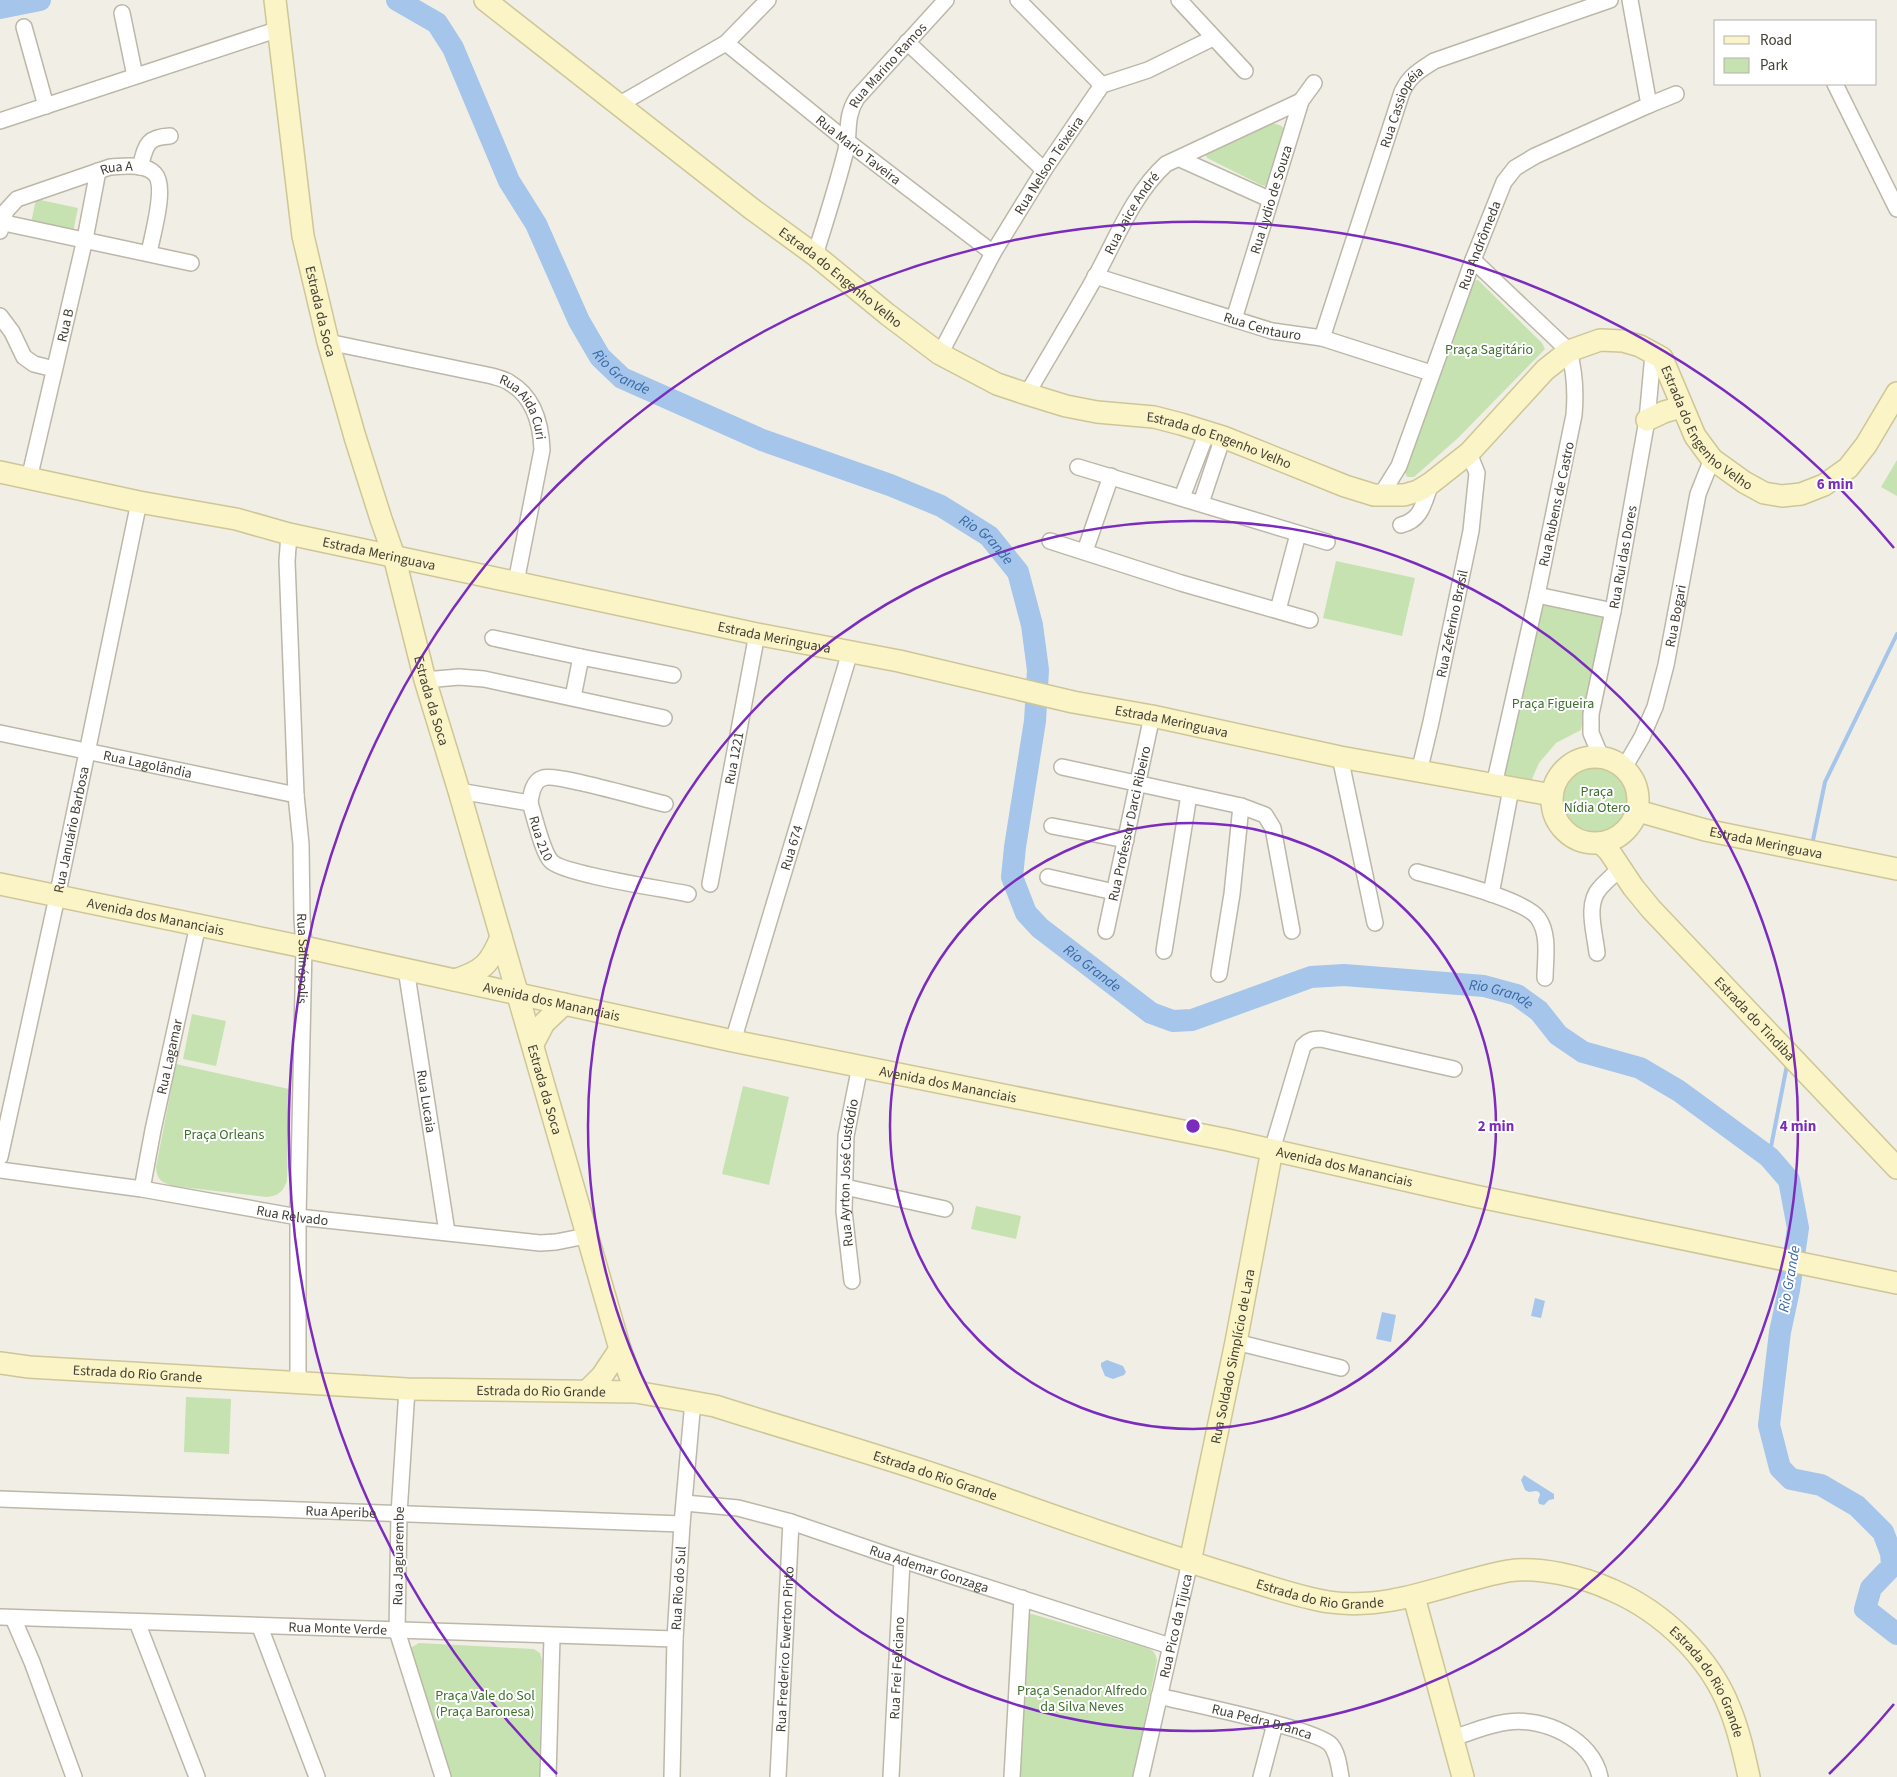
<svg xmlns="http://www.w3.org/2000/svg" width="1897" height="1777" viewBox="0 0 1897 1777" font-family="'Source Sans 3',sans-serif">
	<style>
		.green { fill: #c6e2b1 }
		.water { fill: #a5c5ea }
		.lines { fill: none; stroke-linecap: round; stroke-linejoin: round }
		.stream { stroke: #a5c5ea; stroke-width: 4 }
		.river { stroke: #a5c5ea; stroke-width: 22 }
		.street-casing { stroke: #bcb7a8; stroke-width: 18 }
		.secondary-casing { stroke: #cec697; stroke-width: 24 }
		.street { stroke: #fff; stroke-width: 15 }
		.secondary { stroke: #faf4c6; stroke-width: 21 }
		.ring { fill: none; stroke: #7b2cbf; stroke-width: 2.5 }
		.labels { text-anchor: middle; stroke-width: 4; stroke-linejoin: round; paint-order: stroke }
		.street-label { font-size: 14px; fill: #433f35; stroke: #fff }
		.park-label { font-size: 14px; fill: #3e702d; stroke: #fff }
		.water-label { font-size: 15px; font-style: italic; fill: #3769a6; stroke: #fff }
		.centre { fill: #7b2cbf; stroke: #fff; stroke-width: 2.5 }
		.ring-label { font-size: 15px; text-anchor: middle; font-weight: bold; fill: #7b2cbf; stroke: #fff; stroke-width: 4; stroke-linejoin: round; paint-order: stroke }
	</style>
	<rect width="100%" height="100%" fill="#f1efe5"/>
	<!-- green -->
	<g class="green">
		<polygon points="1270,123 1280,125 1287,131 1269,187 1261,185 1207,158 1205,153"/>
		<polygon points="36,199 78,208 73,232 31,223"/>
		<polygon points="1478,280 1542,343 1545,349 1458,438 1414,477 1407,477 1405,472 1472,281"/>
		<polygon points="1897,460 1897,496 1881,487"/>
		<polygon points="1336,561 1415,578 1402,636 1323,618"/>
		<polygon points="1551,601 1602,616 1603,622 1581,730 1556,743 1539,763 1532,779 1528,781 1506,777 1503,772 1540,611 1543,605"/>
		<path d="M1592,764C1598,765 1605,764 1611,766C1651,781 1627,848 1584,829C1579,827 1574,826 1572,821C1569,817 1565,812 1564,808C1560,798 1565,779 1574,773C1579,769 1586,767 1592,764Z"/>
		<polygon points="192,1014 226,1021 216,1066 183,1059"/>
		<path d="M176,1064L289,1089L287,1181C283,1192 278,1196 266,1197L173,1186C161,1182 157,1180 156,1167Z"/>
		<polygon points="743,1086 789,1097 769,1185 722,1174"/>
		<polygon points="976,1206 1021,1216 1016,1239 971,1229"/>
		<polygon points="186,1397 231,1399 229,1454 184,1452"/>
		<path d="M1028,1614H1032L1148,1648C1154,1651 1156,1654 1157,1661L1133,1777H1013Z"/>
		<polygon points="419,1643 534,1649 540,1653 542,1660 539,1777 448,1777 412,1654 412,1647"/>
	</g>
	<!-- water -->
	<g class="water">
		<polygon points="1535,1298 1545,1301 1541,1318 1531,1316"/>
		<polygon points="1382,1312 1396,1315 1391,1342 1376,1339"/>
		<polygon points="1107,1360 1123,1366 1126,1372 1124,1375 1113,1379 1105,1376 1101,1366 1101,1363"/>
		<polygon points="1524,1475 1554,1494 1554,1499 1549,1500 1544,1505 1539,1504 1538,1500 1540,1495 1539,1492 1536,1491 1529,1492 1525,1490 1521,1480"/>
	</g>
	<g class="lines">
		<!-- stream -->
		<g class="stream">
			<polyline points="1813,840 1825,782 1897,634"/>
			<polyline points="1769,1157 1787,1065"/>
		</g>
		<!-- river -->
		<g class="river">
			<path id="s1" d="M397,0L437,23L453,48L509,181L536,224L579,321L600,357L622,378L762,440L890,485L941,506L989,536L1018,572L1032,625L1038,670L1035,721L1015,847L1012,877L1026,913L1040,928L1151,1013L1173,1021L1192,1020L1311,977L1344,975L1484,986L1517,995L1539,1011L1558,1035L1583,1052L1640,1068L1679,1091L1769,1157L1789,1180L1798,1228L1789,1290L1780,1332L1769,1425L1780,1468L1791,1479L1821,1485L1857,1506L1883,1532L1891,1553L1892,1566L1871,1588L1865,1609L1897,1634"/>
			<polyline points="0,8 40,0"/>
		</g>
		<defs>
			<g id="street">
				<polyline points="1018,0 1102,85"/>
				<polyline points="1179,0 1245,71"/>
				<polyline points="122,13 135,76"/>
				<polyline points="24,27 46,106"/>
				<polyline points="907,42 1044,170"/>
				<path id="s2" d="M726,43L848,142L993,253"/>
				<polyline points="1835,84 1897,209"/>
				<polyline points="620,104 726,43 768,0"/>
				<polyline points="1649,105 1676,94"/>
				<polyline points="0,121 279,29"/>
				<polyline points="1180,159 1269,199"/>
				<path d="M140,167C146,146 146,137 170,136"/>
				<polyline points="0,222 191,263"/>
				<path id="s3" d="M0,231L6,211L17,199L110,167C123,166 146,163 155,174C167,187 152,236 149,253"/>
				<path id="s4" d="M815,255C826,220 837,186 846,150C850,130 845,117 857,98L946,0"/>
				<path d="M1473,260L1569,351C1575,373 1576,393 1574,415L1537,595L1494,785"/>
				<path id="s5" d="M1095,276L1272,331L1322,338L1431,373"/>
				<polyline points="0,316 12,332 24,357 34,364 54,369"/>
				<path id="s6" d="M1234,319L1301,101L1314,83"/>
				<path id="s7" d="M1322,338L1402,92C1410,75 1419,71 1434,61L1610,0"/>
				<path id="s8" d="M328,342L492,376C498,378 505,379 510,383C534,397 541,424 542,450L516,582"/>
				<path id="s9" d="M940,354L993,253L1044,170L1102,85L1148,70L1213,38"/>
				<path id="s10" d="M1027,394C1050,354 1074,315 1097,274C1117,237 1134,193 1166,164L1301,101"/>
				<polyline points="1078,467 1327,542"/>
				<path id="s11" d="M29,479L85,239L98,171"/>
				<path id="s12" d="M1381,495L1399,466L1473,260L1504,182L1515,168L1535,156L1649,105L1630,0"/>
				<polyline points="1182,497 1207,432"/>
				<polyline points="1201,503 1223,437"/>
				<path d="M1401,525C1422,520 1424,502 1431,483"/>
				<path id="s13" d="M289,534L287,561L296,795L301,844L302,919L304,947L298,1217V1382"/>
				<polyline points="1050,541 1181,583 1310,620"/>
				<polyline points="1085,551 1111,476"/>
				<polyline points="1537,595 1613,611"/>
				<polyline points="1278,610 1298,534"/>
				<polyline points="493,638 581,657 673,675"/>
				<polyline points="425,680 459,677 484,679 664,718"/>
				<polyline points="573,697 581,657"/>
				<path id="s14" d="M0,733L296,795"/>
				<polyline points="1340,757 1375,923"/>
				<path id="s15" d="M1601,757L1591,733V714L1613,611L1647,420L1653,354"/>
				<polyline points="1062,767 1241,806 1265,815 1273,828 1292,931"/>
				<path id="s16" d="M1624,768L1642,737L1655,707L1666,665L1698,494L1712,459"/>
				<path id="s17" d="M1419,772L1431,722L1471,531L1477,473L1469,453"/>
				<path id="s18" d="M459,791L530,803C535,818 542,851 551,861C562,874 665,889 688,894"/>
				<path d="M530,803C531,794 533,781 543,778C555,773 647,800 665,804"/>
				<polyline points="1052,826 1126,840"/>
				<path d="M1417,872C1441,879 1525,899 1538,918C1550,935 1545,959 1545,978"/>
				<polyline points="1048,877 1114,892"/>
				<path id="s19" d="M710,884L757,634"/>
				<polyline points="1491,894 1511,789"/>
				<path id="s20" d="M1106,931L1152,716"/>
				<polyline points="1164,951 1189,795"/>
				<path d="M1597,953C1595,933 1585,904 1600,888C1606,881 1614,875 1620,868"/>
				<path id="s21" d="M406,969L447,1232"/>
				<polyline points="1219,974 1232,894 1241,806"/>
				<path id="s22" d="M733,1041L850,652"/>
				<path d="M1272,1150L1303,1046C1309,1040 1313,1039 1321,1039L1454,1069"/>
				<path id="s23" d="M0,1157L57,897L139,502"/>
				<path id="s24" d="M0,1170L142,1189L298,1217L540,1243L556,1242L586,1236"/>
				<polyline points="845,1187 945,1209"/>
				<path id="s25" d="M142,1189L153,1130L198,925"/>
				<path id="s26" d="M852,1281L844,1211L846,1136L860,1066"/>
				<polyline points="1236,1342 1341,1368"/>
				<polyline points="407,1389 399,1514 397,1631 443,1777"/>
				<path id="s27" d="M0,1499L682,1524"/>
				<path id="s28" d="M685,1503L738,1508L791,1522L902,1560L1170,1646"/>
				<path id="s29" d="M0,1617L675,1639"/>
				<polyline points="13,1618 32,1662 74,1777"/>
				<polyline points="137,1622 197,1777"/>
				<polyline points="260,1627 317,1777"/>
				<path id="s30" d="M1159,1696C1186,1703 1318,1729 1331,1745C1338,1754 1339,1766 1341,1777"/>
				<path d="M1452,1738C1470,1733 1489,1724 1508,1722C1544,1717 1592,1739 1600,1777"/>
				<polyline points="548,1777 552,1637"/>
				<path id="s31" d="M672,1777L675,1639L682,1524L693,1401"/>
				<path id="s32" d="M778,1777L791,1522"/>
				<path id="s33" d="M891,1777L902,1560"/>
				<polyline points="1012,1777 1022,1598"/>
				<path id="s34" d="M1141,1777L1190,1562"/>
				<polyline points="1261,1777 1275,1724"/>
			</g>
			<g id="secondary">
				<path id="s35" d="M275,0L303,236L328,342L355,437L381,519L394,556L425,680L459,791L620,1349L636,1392"/>
				<path id="s36" d="M485,0L752,209L815,255L887,314L940,354L997,384L1027,394L1066,406L1097,412L1154,417L1181,424L1223,437L1345,486L1374,495H1404L1418,491L1431,483L1469,453L1545,370L1569,351L1600,340L1623,341L1640,346L1662,358L1695,436L1712,459L1744,482L1764,493L1782,496L1801,494L1824,485L1848,468L1866,445L1897,393"/>
				<polyline points="1647,420 1664,412 1681,407"/>
				<path id="s37" d="M0,472L139,502L236,519L289,534L757,634L899,661L1073,702L1152,716L1340,757L1552,795"/>
				<circle cx="1595" cy="800" r="43"/>
				<path id="s38" d="M1638,811L1705,830L1897,869"/>
				<path id="s39" d="M1601,843L1609,851L1633,887L1651,909L1897,1168"/>
				<path id="s40" d="M0,884L304,947L733,1041L1228,1140L1475,1196L1897,1283"/>
				<path d="M455,980C483,971 490,964 501,937"/>
				<polyline points="533,1044 544,1023 564,1004"/>
				<path id="s41" d="M0,1363L29,1367L407,1389L636,1392L715,1406C784,1428 855,1448 924,1471C976,1488 1028,1507 1080,1525C1133,1543 1185,1561 1238,1577C1268,1586 1298,1597 1329,1602C1393,1611 1448,1582 1508,1571C1539,1566 1584,1577 1612,1590C1663,1612 1710,1657 1730,1709C1739,1731 1744,1754 1749,1777"/>
				<polyline points="587,1391 602,1376 620,1349"/>
				<path id="s42" d="M1190,1562L1236,1342L1272,1150"/>
				<polyline points="1414,1597 1463,1777"/>
			</g>
		</defs>
		<!-- street casing -->
		<use href="#street" class="street-casing"/>
		<!-- secondary casing -->
		<use href="#secondary" class="secondary-casing"/>
		<!-- street -->
		<use href="#street" class="street"/>
		<!-- secondary -->
		<use href="#secondary" class="secondary"/>
	</g>
	<!-- distance rings -->
	<g class="ring">
		<circle cx="1193" cy="1126" r="303"/>
		<circle cx="1193" cy="1126" r="605"/>
		<path d="M1894 1704A908 908 0 0 1 1829 1774M557 1774A908 908 0 1 1 1894 548"/>
	</g>
	<g class="labels">
		<!-- street labels -->
		<g class="street-label">
			<text dy="5" stroke="none"><textPath href="#s4" startOffset="208">Rua Marino Ramos</textPath></text>
			<text dy="5" stroke="none"><textPath href="#s7" startOffset="245">Rua Cassiopéia</textPath></text>
			<text dy="5" stroke="none"><textPath href="#s2" startOffset="170">Rua Mario Taveira</textPath></text>
			<text dy="5" stroke="none"><textPath href="#s9" startOffset="218">Rua Nelson Teixeira</textPath></text>
			<text dy="5" stroke="none"><textPath href="#s3" startOffset="142">Rua A</textPath></text>
			<text dy="5" stroke="none"><textPath href="#s6" startOffset="125">Rua Lydio de Souza</textPath></text>
			<text dy="5" stroke="none"><textPath href="#s10" startOffset="209">Rua Jaice André</textPath></text>
			<text dy="5" stroke="none"><textPath href="#s12" startOffset="269">Rua Andrômeda</textPath></text>
			<text dy="5" stroke="none"><textPath href="#s36" startOffset="451">Estrada do Engenho Velho</textPath></text>
			<text dy="5" stroke="none"><textPath href="#s35" startOffset="315">Estrada da Soca</textPath></text>
			<text dy="5" stroke="none"><textPath href="#s11" startOffset="158">Rua B</textPath></text>
			<text dy="5" stroke="none"><textPath href="#s5" startOffset="175">Rua Centauro</textPath></text>
			<text dy="5" stroke="none"><textPath href="#s8" startOffset="215">Rua Aida Curi</textPath></text>
			<text dy="5" stroke="none"><textPath href="#s36" startOffset="1471">Estrada do Engenho Velho</textPath></text>
			<text dy="5" stroke="none"><textPath href="#s36" startOffset="871">Estrada do Engenho Velho</textPath></text>
			<text transform="translate(1556 504) rotate(-78)" y="5">Rua Rubens de Castro</text>
			<text dy="5" stroke="none"><textPath href="#s37" startOffset="388">Estrada Meringuava</textPath></text>
			<text dy="5" stroke="none"><textPath href="#s15" startOffset="205">Rua Rui das Dores</textPath></text>
			<text dy="5" stroke="none"><textPath href="#s16" startOffset="162">Rua Bogari</textPath></text>
			<text dy="5" stroke="none"><textPath href="#s17" startOffset="152">Rua Zeferino Brasil</textPath></text>
			<text dy="5" stroke="none"><textPath href="#s37" startOffset="792">Estrada Meringuava</textPath></text>
			<text dy="5" stroke="none"><textPath href="#s35" startOffset="720">Estrada da Soca</textPath></text>
			<text dy="5" stroke="none"><textPath href="#s37" startOffset="1198">Estrada Meringuava</textPath></text>
			<text dy="5" stroke="none"><textPath href="#s19" startOffset="128">Rua 1221</textPath></text>
			<text dy="5" stroke="none"><textPath href="#s14" startOffset="151">Rua Lagolândia</textPath></text>
			<text dy="5" stroke="none"><textPath href="#s20" startOffset="110">Rua Professor Darci Ribeiro</textPath></text>
			<text dy="5" stroke="none"><textPath href="#s23" startOffset="335">Rua Januário Barbosa</textPath></text>
			<text dy="5" stroke="none"><textPath href="#s18" startOffset="109">Rua 210</textPath></text>
			<text dy="5" stroke="none"><textPath href="#s38" startOffset="132">Estrada Meringuava</textPath></text>
			<text dy="5" stroke="none"><textPath href="#s22" startOffset="202">Rua 674</textPath></text>
			<text dy="5" stroke="none"><textPath href="#s40" startOffset="159">Avenida dos Mananciais</textPath></text>
			<text dy="5" stroke="none"><textPath href="#s13" startOffset="425">Rua Salinópolis</textPath></text>
			<text dy="5" stroke="none"><textPath href="#s40" startOffset="564">Avenida dos Mananciais</textPath></text>
			<text dy="5" stroke="none"><textPath href="#s39" startOffset="234">Estrada do Tindiba</textPath></text>
			<text dy="5" stroke="none"><textPath href="#s25" startOffset="135">Rua Lagamar</textPath></text>
			<text dy="5" stroke="none"><textPath href="#s40" startOffset="969">Avenida dos Mananciais</textPath></text>
			<text dy="5" stroke="none"><textPath href="#s35" startOffset="1125">Estrada da Soca</textPath></text>
			<text dy="5" stroke="none"><textPath href="#s21" startOffset="134">Rua Lucaia</textPath></text>
			<text dy="5" stroke="none"><textPath href="#s40" startOffset="1374">Avenida dos Mananciais</textPath></text>
			<text dy="5" stroke="none"><textPath href="#s26" startOffset="109">Rua Ayrton José Custódio</textPath></text>
			<text dy="5" stroke="none"><textPath href="#s24" startOffset="296">Rua Relvado</textPath></text>
			<text dy="5" stroke="none"><textPath href="#s42" startOffset="210">Rua Soldado Simplício de Lara</textPath></text>
			<text dy="5" stroke="none"><textPath href="#s41" startOffset="138">Estrada do Rio Grande</textPath></text>
			<text dy="5" stroke="none"><textPath href="#s41" startOffset="542">Estrada do Rio Grande</textPath></text>
			<text dy="5" stroke="none"><textPath href="#s41" startOffset="948">Estrada do Rio Grande</textPath></text>
			<text dy="5" stroke="none"><textPath href="#s27" startOffset="341">Rua Aperibe</textPath></text>
			<text transform="translate(398 1556) rotate(-89)" y="5">Rua Jaguarembe</text>
			<text dy="5" stroke="none"><textPath href="#s28" startOffset="254">Rua Ademar Gonzaga</textPath></text>
			<text dy="5" stroke="none"><textPath href="#s31" startOffset="189">Rua Rio do Sul</textPath></text>
			<text dy="5" stroke="none"><textPath href="#s41" startOffset="1352">Estrada do Rio Grande</textPath></text>
			<text dy="5" stroke="none"><textPath href="#s34" startOffset="155">Rua Pico da Tijuca</textPath></text>
			<text dy="5" stroke="none"><textPath href="#s29" startOffset="338">Rua Monte Verde</textPath></text>
			<text dy="5" stroke="none"><textPath href="#s32" startOffset="128">Rua Frederico Ewerton Pinto</textPath></text>
			<text dy="5" stroke="none"><textPath href="#s33" startOffset="109">Rua Frei Feliciano</textPath></text>
			<text dy="5" stroke="none"><textPath href="#s41" startOffset="1788">Estrada do Rio Grande</textPath></text>
			<text dy="5" stroke="none"><textPath href="#s30" startOffset="106">Rua Pedra Branca</textPath></text>
		</g>
		<!-- park labels -->
		<g class="park-label">
			<text x="1489" y="354">Praça Sagitário</text>
			<text x="1553" y="708">Praça Figueira</text>
			<text x="1597" y="796">Praça<tspan x="1597" dy="16">Nídia Otero</tspan></text>
			<text x="224" y="1139">Praça Orleans</text>
			<text x="1082" y="1695">Praça Senador Alfredo<tspan x="1082" dy="16">da Silva Neves</tspan></text>
			<text x="485" y="1700">Praça Vale do Sol<tspan x="485" dy="16">(Praça Baronesa)</tspan></text>
		</g>
		<!-- water labels -->
		<g class="water-label">
			<text dy="5" stroke="none"><textPath href="#s1" startOffset="445">Rio Grande</textPath></text>
			<text dy="5" stroke="none"><textPath href="#s1" startOffset="850">Rio Grande</textPath></text>
			<text dy="5" stroke="none"><textPath href="#s1" startOffset="1330">Rio Grande</textPath></text>
			<text dy="5" stroke="none"><textPath href="#s1" startOffset="1765">Rio Grande</textPath></text>
			<text transform="translate(1789 1279) rotate(-80)" y="5">Rio Grande</text>
		</g>
	</g>
	<circle cx="1193" cy="1126" r="8" class="centre"/>
	<g class="ring-label">
		<text x="1835" y="489">6 min</text>
		<text x="1496" y="1131">2 min</text>
		<text x="1798" y="1131">4 min</text>
	</g>
	<!-- legend -->
	<rect x="1714" y="20" width="162" height="65" fill="#ffffff" stroke="#b4b2ae"/>
	<rect x="1724" y="36" width="25" height="8" fill="#faf4c6" stroke="#b4b2ae"/>
	<text x="1760" y="45" font-size="15" fill="#433f35">Road</text>
	<rect x="1724" y="58" width="25" height="15" fill="#c6e2b1" stroke="#b4b2ae"/>
	<text x="1760" y="70" font-size="15" fill="#433f35">Park</text>
</svg>
